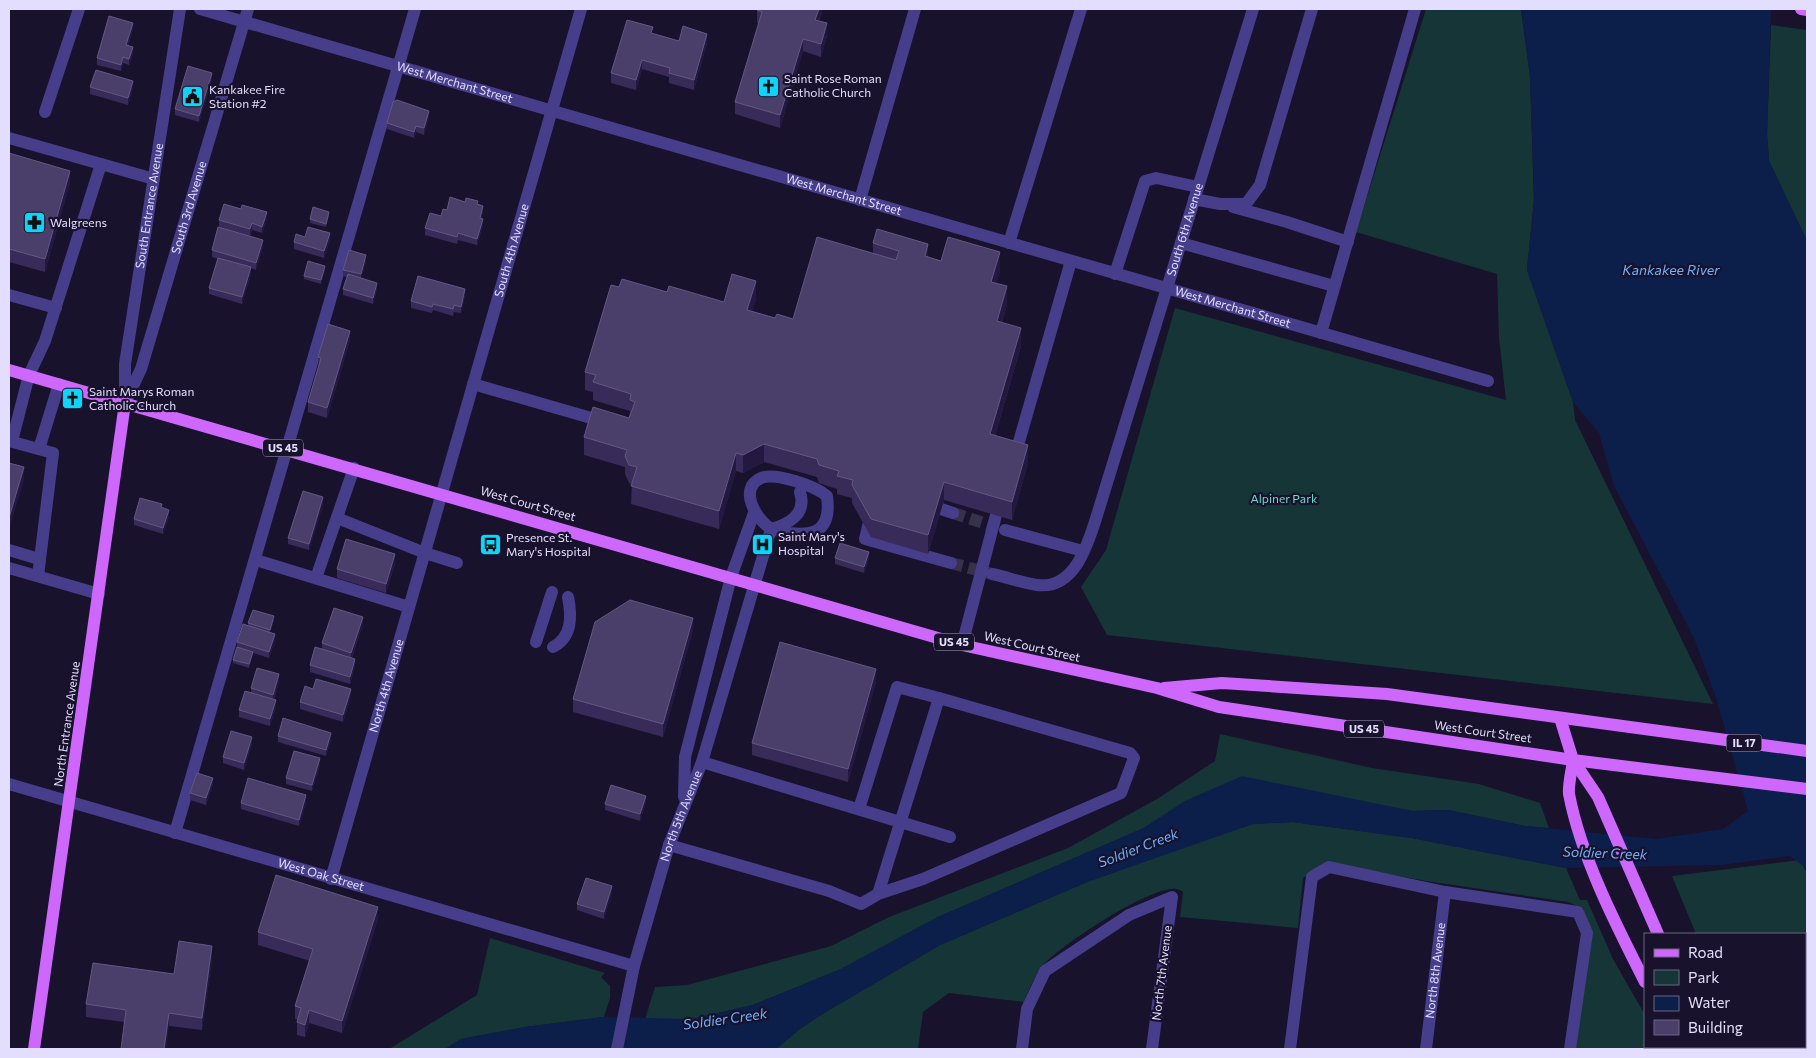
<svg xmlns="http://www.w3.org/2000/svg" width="1816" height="1058" viewBox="0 0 1816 1058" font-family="Commissioner,sans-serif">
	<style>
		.green { fill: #153536 }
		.water { fill: #0c1f4b }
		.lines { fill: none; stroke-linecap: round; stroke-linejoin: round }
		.minor-tunnel { stroke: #37314c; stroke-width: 12; stroke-dasharray: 12 6; stroke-linecap: butt }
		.minor { stroke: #463e8a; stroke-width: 12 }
		.major { stroke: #ce67fc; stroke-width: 12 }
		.wall { fill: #382b59 }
		.shaded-wall { fill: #231940 }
		.building { fill: #4a3f6b; stroke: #625882 }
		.labels { text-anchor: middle; stroke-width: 4.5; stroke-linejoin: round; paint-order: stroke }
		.shield { fill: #18122c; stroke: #a7a1bf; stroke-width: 1 }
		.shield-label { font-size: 11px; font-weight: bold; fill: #e4defe }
		.poi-label { font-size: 12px; fill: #e4defe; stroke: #18122c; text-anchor: start }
		.street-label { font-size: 12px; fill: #e4defe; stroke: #18122c }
		.park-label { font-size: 12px; fill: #69dfc9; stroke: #18122c }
		.water-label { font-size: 14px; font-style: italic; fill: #6eb2fc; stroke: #18122c }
	</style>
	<rect width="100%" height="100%" fill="#18122c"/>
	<!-- green -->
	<g class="green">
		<polygon points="1426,9 1521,9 1530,76 1534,200 1527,270 1573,402 1575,420 1713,704 1107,635 1081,587 1106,550 1175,308 1506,400 1499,338 1497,274 1356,232"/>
		<polygon points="1771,25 1807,30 1807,241 1769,161 1767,134"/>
		<polygon points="1220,734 1372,768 1479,784 1540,803 1549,828 1525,826 1448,810 1412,811 1361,801 1187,800 1144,828 938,917 841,969 753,1005 692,1019 645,1019 655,987 687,985 831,946 889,917 1068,848 1157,799 1215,761"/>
		<path d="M1293,822L1412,838L1566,868L1580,900H1587L1613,959L1645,1015V1047H1665L1667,1049H1575L1591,935L1583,908L1568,902L1426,881L1328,863L1303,878L1298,928L1180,917L1183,892C1180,890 1176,888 1172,889C1143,891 1068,941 1046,962C1036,973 1029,989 1024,1002L949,993L923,1012L918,1049H776L801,1028L824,1013L940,945L1087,882L1212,837L1253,824Z"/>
		<polygon points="1800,860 1807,873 1807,1049 1755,1049 1754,1047 1805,1047 1805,934 1696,934 1672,876"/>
		<polygon points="490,938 605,973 601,977 610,986 610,998 604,1017 525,1027 461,1039 445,1049 389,1049 477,995"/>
	</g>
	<!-- water -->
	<polygon class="water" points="1521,9 1771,9 1767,134 1769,161 1807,241 1807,869 1790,856 1721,865 1566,868 1412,838 1293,822 1253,824 1087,882 940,945 824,1013 801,1028 776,1049 445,1049 461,1039 525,1027 604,1017 692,1019 753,1005 841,969 938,917 1144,828 1187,800 1242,776 1412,811 1448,810 1525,826 1656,839 1723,829 1748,811 1716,697 1694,638 1614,486 1599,433 1573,402 1527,270 1534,200 1530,76"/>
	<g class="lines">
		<!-- minor-tunnel -->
		<g class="minor-tunnel">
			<polyline points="953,513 1002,529"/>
			<polyline points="951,563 992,574"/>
		</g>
		<!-- minor -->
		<g class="minor">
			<path id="s1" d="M200,9L1488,381"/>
			<polyline points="45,112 79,9"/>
			<polyline points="9,138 154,179"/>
			<polyline points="1194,199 1220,204 1246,204 1260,185 1312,9"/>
			<polyline points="860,200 915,9"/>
			<polyline points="1233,207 1287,222 1348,242"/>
			<polyline points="1009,243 1081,9"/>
			<polyline points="1181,243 1334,286"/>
			<polyline points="1115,274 1145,181 1156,178 1198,187"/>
			<polyline points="9,295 56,308"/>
			<polyline points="1321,333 1415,9"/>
			<polyline points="473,384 605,422"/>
			<path id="s2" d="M125,398V364L180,9"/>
			<path id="s3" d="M125,403L141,369L248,9"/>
			<polyline points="9,441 53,453 38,576"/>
			<polyline points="12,441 29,375 45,341 101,164"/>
			<polyline points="39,449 59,384"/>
			<polyline points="1014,459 1071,261"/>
			<polyline points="926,504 953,513"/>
			<polyline points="871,514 865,539 951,563"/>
			<polyline points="337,518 425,553 457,563"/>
			<polyline points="1005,530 1083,551"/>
			<polyline points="9,550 39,559"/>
			<polyline points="256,560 409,607"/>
			<polyline points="9,568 99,594"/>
			<path id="s4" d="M992,574C1007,577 1022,583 1037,585C1076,590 1089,541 1098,512L1253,9"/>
			<polyline points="316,578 354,468"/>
			<polyline points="536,642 552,592"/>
			<polyline points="962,645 996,515"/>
			<path d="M553,647C572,637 572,617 568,597"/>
			<polyline points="702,762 950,837"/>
			<path id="s5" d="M9,784L634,966"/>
			<polyline points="684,797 685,757 731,577 754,513"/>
			<polyline points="859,809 897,687 939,698"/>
			<polyline points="175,833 415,9"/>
			<polyline points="669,845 829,891 861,904 878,894 923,879 1121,793 1134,758 1130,753 939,698 878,894"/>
			<path id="s6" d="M331,879L581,9"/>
			<path id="s7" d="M617,1049L634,966L669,845L702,762L771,529C803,537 833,540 827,496C815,486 776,472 761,478C737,489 757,520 771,529C789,524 807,514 800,492"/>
			<polyline points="1022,1049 1027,1009 1045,971 1129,915 1172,897 1152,1049"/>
			<polyline points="1290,1049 1312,877 1329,867 1445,892 1578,912 1587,933 1570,1049"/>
			<path id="s8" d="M1426,1049L1445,892"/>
		</g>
		<!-- major -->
		<g class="major">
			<polyline points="1801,9 1807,10"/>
			<polyline points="9,370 962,645 1157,688 1219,707 1573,760 1807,789"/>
			<polyline points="1164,688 1222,683 1387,694 1807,751"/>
			<polyline points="1560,718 1573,760 1598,797 1658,934"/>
			<path d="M1573,760C1572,770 1568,784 1569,794C1581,857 1616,925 1645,982"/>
			<polyline points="1681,1047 1682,1049"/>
			<polyline points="1722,1047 1724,1049"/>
			<polyline points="34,1049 125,403"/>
		</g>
	</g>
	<!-- wall -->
	<g class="wall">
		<polygon points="822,9 819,21 827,36 821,57 803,51 780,128 735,114 735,102 759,23 757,23 757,10"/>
		<polygon points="133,29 128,46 133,54 129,65 123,63 121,71 97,65 97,58"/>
		<polygon points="653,34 679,41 707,43 694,90 669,83 669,77 642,69 636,90 611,83 611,73"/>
		<polygon points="212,80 199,122 175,115 175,109"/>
		<polygon points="90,87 133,88 128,105 90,94"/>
		<polygon points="429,117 424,135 416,132 414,138 387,129 387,123"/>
		<polygon points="9,153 70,183 45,272 9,262"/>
		<polygon points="465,202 478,204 483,212 481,218 483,225 477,245 458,240 457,244 425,235 425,228 441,216"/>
		<polygon points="329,215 326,227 310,223 310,219"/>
		<polygon points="267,218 262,233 252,230 250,236 219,227 219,220"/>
		<polygon points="305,237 330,240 324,258 294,249 294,242"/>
		<polygon points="873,243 941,261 1000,271 996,283 1007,305 1002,323 1021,346 995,436 1028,463 1012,520 944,500 928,554 871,537 852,503 852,498 837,494 837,489 819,483 817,477 764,462 743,473 736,471 719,529 631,504 632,484 629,483 625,474 625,467 584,455 584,437 629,418 630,411 593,400 593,392 585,390 585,372 619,287 667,292 724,302 756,299 752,311 775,318 793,319 873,253"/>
		<polygon points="263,247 256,270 251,268 251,274 242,304 209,294 209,288 218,259 212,257 212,250"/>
		<polygon points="366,261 361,278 377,289 373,304 343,295 343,289 347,277 343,276 343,270"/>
		<polygon points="325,269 321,284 304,279 304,276"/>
		<polygon points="465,295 461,313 454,312 453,316 433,310 432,313 411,308 411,301"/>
		<polygon points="350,340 327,418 308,412 308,402 319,367 318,357"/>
		<polygon points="323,504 309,550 288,544 288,538"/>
		<polygon points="162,508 169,516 163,534 134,525 134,519"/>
		<polygon points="835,558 869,558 864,573 835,564"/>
		<polygon points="395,564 386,593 337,578 337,569"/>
		<polygon points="274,620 270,632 275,640 269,658 253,653 249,668 233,663 233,660 237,647 237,642 248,626 248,623"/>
		<polygon points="363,623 352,658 355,666 350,684 310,672 310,665 322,650 322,643"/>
		<polygon points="693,630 663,737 573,712 573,699"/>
		<polygon points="279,681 274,700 276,707 270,726 239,717 239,710 251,693 251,688"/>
		<polygon points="876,682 848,782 752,755 752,743"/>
		<polygon points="313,689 351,696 343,722 300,709 300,702"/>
		<polygon points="278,736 331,739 326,756 278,742"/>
		<polygon points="252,743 244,770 223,763 223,757"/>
		<polygon points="320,764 312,791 286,784 286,778"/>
		<polygon points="213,784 206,805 190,800 190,793"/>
		<polygon points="306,802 299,826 241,809 241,803"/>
		<polygon points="646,802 640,821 605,810 605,804"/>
		<polygon points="612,892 604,919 577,910 577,904"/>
		<polygon points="378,919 342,1033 309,1023 305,1037 297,1035 297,1022 298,1019 295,1019 295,1006 310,961 258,945 258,932"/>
		<polygon points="212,959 202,1030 169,1026 124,1022 86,1017 86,1004 174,974"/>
	</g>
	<!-- shaded-wall -->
	<g class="shaded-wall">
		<polygon points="819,9 822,9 815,32 815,20"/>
		<polygon points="133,23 133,29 126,52 126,45"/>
		<polygon points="827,23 827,36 821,57 821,44"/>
		<polygon points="707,34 707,43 694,90 694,80"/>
		<polygon points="803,39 803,51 780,128 780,115"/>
		<polygon points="133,47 133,54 129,65 129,59"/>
		<polygon points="123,57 123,63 121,71 121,65"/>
		<polygon points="642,60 642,69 636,90 636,80"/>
		<polygon points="212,73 212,80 199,122 199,116"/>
		<polygon points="133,81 133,88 128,105 128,98"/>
		<polygon points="429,111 429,117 424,135 424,128"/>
		<polygon points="416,126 416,132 414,138 414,132"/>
		<polygon points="70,171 70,183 45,272 45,259"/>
		<polygon points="483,206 483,212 480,224 480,218"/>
		<polygon points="267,212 267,218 262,233 262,227"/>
		<polygon points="483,219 483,225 477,245 477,239"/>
		<polygon points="252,223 252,230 250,236 250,229"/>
		<polygon points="330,233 330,240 324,258 324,251"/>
		<polygon points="263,240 263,247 256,270 256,263"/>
		<polygon points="928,244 928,262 925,256"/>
		<polygon points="1000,252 1000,271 991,300 991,282"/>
		<polygon points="366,255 366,261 361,281 361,274"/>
		<polygon points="325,266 325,269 321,284 321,280"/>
		<polygon points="251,267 251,274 242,304 242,297"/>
		<polygon points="756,281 756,299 747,328 747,310"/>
		<polygon points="377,283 377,289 373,304 373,298"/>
		<polygon points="1007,286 1007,305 997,339 997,321"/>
		<polygon points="465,289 465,295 461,313 461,307"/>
		<polygon points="1021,328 1021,346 990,452 990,434"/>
		<polygon points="350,331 350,340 327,418 327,408"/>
		<polygon points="764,444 764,462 743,473 743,455"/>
		<polygon points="1028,445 1028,463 1012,520 1012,502"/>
		<polygon points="736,453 736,471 719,529 719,511"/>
		<polygon points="24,467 24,480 9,530 9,518"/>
		<polygon points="944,482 944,500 928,554 928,535"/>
		<polygon points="323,497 323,504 309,550 309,544"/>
		<polygon points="169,510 169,516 163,534 163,528"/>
		<polygon points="869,552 869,558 864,573 864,567"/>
		<polygon points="395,554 395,564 386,593 386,584"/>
		<polygon points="274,616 274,620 270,633 270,630"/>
		<polygon points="363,617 363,623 351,659 351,653"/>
		<polygon points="693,618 693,630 663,737 663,724"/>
		<polygon points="275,634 275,640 269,658 269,652"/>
		<polygon points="355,659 355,666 350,684 350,677"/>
		<polygon points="876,669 876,682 848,782 848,769"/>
		<polygon points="279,674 279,681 273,701 273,695"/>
		<polygon points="351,689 351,696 343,722 343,715"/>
		<polygon points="276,700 276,707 270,726 270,719"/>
		<polygon points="331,733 331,739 326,756 326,750"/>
		<polygon points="252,737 252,743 244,770 244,763"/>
		<polygon points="320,758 320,764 312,791 312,785"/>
		<polygon points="213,778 213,784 206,805 206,798"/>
		<polygon points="306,795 306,802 299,826 299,820"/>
		<polygon points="646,796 646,802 640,821 640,814"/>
		<polygon points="612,886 612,892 604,919 604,912"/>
		<polygon points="378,907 378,919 342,1033 342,1021"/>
		<polygon points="212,946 212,959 202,1030 202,1018"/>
		<polygon points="309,1010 309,1023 305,1037 305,1025"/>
		<polygon points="169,1013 169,1026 166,1049 164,1049"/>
	</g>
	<!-- building -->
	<g class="building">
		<polygon points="757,9 819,9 815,20 827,23 821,44 803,39 780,115 735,102 762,12 757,10"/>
		<polygon points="109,16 133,23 126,45 133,47 129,59 123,57 121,65 97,58"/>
		<polygon points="627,20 653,27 651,33 679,41 683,26 707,34 694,80 669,73 670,68 642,60 636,80 611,73"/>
		<polygon points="188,66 212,73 199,116 175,109"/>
		<polygon points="96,70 133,81 128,98 90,87"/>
		<polygon points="397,100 429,111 424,128 416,126 414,132 387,123 393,102"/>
		<polygon points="9,153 70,171 45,259 9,249"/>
		<polygon points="450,197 465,202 466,198 478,201 477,204 483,206 480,218 483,219 477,239 458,233 457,237 425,228 430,213 441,216 443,209 447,210"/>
		<polygon points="224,204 241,209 242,205 267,212 262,227 252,223 250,229 219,220"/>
		<polygon points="313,207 329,212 326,224 310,219"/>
		<polygon points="218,227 263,240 256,263 212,250"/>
		<polygon points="308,227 330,233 324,251 294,242 296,234 305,237"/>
		<polygon points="877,229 928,244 925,256 941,261 948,237 1000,252 991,282 1007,286 997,321 1021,328 990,434 1028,445 1012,502 944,482 928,535 871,519 852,485 853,480 837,476 839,471 819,465 817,459 764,444 743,455 736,453 719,511 631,486 637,467 629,465 625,456 627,450 584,437 593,407 629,418 635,402 630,400 631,394 593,382 596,375 585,372 611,285 619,287 622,279 667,292 669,286 724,302 732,274 756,281 747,310 775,318 777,314 793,319 817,237 896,260 899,251 873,243"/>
		<polygon points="349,250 366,255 361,274 343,270"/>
		<polygon points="218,258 251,267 242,297 209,288"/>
		<polygon points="308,261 325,266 321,280 304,276"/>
		<polygon points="348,274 377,283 373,298 343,289"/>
		<polygon points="418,276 465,289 461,307 454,305 453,309 433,304 432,307 411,301"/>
		<polygon points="328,324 350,331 327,408 308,402 321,358 318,357"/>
		<polygon points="9,463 24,467 9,518"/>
		<polygon points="303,491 323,497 309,544 288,538"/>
		<polygon points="140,498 162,504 161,507 169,510 163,528 134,519"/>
		<polygon points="346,539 395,554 386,584 337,569"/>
		<polygon points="840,543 869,552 864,567 835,558"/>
		<polygon points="630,600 693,618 663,724 573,699 595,622"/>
		<polygon points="334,608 363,617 351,653 322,643"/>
		<polygon points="253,610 274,616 270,630 248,623"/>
		<polygon points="243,624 275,634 269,652 237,642"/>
		<polygon points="780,642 876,669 848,769 752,743"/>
		<polygon points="237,647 253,652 249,664 233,660"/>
		<polygon points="315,647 355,659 350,677 310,665"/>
		<polygon points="257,668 279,674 273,695 251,688"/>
		<polygon points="316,679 351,689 343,715 300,702 305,686 313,689"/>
		<polygon points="245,691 276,700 270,719 239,710"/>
		<polygon points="283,718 331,733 326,750 278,736"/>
		<polygon points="231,731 252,737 244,763 223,757"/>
		<polygon points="294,751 320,758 312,785 286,778"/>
		<polygon points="197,773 213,778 206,798 190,793"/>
		<polygon points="248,778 306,795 299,820 241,803"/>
		<polygon points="611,785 646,796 640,814 605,804"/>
		<polygon points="276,875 378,907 342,1021 309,1010 305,1025 297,1022 301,1008 295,1006 313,949 258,932"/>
		<polygon points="586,878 612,886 604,912 577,904"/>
		<polygon points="179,941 212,946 202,1018 169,1013 164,1049 121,1049 126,1010 86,1004 93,963 174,974"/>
	</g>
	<!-- icons -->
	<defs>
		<symbol id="church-square" viewBox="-11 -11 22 22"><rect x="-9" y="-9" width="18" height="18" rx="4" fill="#0ed4fb" stroke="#18122c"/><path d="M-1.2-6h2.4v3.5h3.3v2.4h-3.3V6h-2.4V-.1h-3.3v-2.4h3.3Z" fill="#111"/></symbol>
		<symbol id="civic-square" viewBox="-11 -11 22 22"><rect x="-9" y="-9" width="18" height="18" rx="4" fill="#0ed4fb" stroke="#18122c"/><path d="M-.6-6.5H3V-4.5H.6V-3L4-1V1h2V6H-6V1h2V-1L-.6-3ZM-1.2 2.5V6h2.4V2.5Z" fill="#111"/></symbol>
		<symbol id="pharmacy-square" viewBox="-11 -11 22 22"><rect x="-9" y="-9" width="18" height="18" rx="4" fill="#0ed4fb" stroke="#18122c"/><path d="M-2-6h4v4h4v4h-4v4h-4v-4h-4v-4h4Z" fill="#111"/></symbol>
		<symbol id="hospital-square" viewBox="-11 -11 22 22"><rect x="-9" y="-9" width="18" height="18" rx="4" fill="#0ed4fb" stroke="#18122c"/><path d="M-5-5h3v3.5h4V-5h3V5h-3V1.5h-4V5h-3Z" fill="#111"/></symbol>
		<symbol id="bus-square" viewBox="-11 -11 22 22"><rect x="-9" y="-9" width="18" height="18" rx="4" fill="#0ed4fb" stroke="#18122c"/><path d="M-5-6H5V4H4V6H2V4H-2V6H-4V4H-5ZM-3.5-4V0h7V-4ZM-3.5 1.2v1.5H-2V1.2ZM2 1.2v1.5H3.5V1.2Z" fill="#111"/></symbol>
	</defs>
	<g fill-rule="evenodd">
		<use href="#church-square" x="756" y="74" width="25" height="25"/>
		<use href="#civic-square" x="180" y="84" width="25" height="25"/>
		<use href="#pharmacy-square" x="22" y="210" width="25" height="25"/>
		<use href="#church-square" x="60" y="386" width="25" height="25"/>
		<use href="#hospital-square" x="750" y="532" width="25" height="25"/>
		<use href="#bus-square" x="478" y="532" width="25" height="25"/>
	</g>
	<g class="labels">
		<!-- shield labels -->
		<g class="shield">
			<rect x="263" y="439.5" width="40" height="17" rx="4"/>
			<rect x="934" y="633.5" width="40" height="17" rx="4"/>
			<rect x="1344" y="720.5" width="40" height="17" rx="4"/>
			<rect x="1726.5" y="734.5" width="35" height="17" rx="4"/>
		</g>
		<g class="shield-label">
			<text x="283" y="452">US 45</text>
			<text x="954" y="646">US 45</text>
			<text x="1364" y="733">US 45</text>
			<text x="1744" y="747">IL 17</text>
		</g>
		<!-- poi labels -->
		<g class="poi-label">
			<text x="784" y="83">Saint Rose Roman<tspan x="784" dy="14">Catholic Church</tspan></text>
			<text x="209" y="94">Kankakee Fire<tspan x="209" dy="14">Station #2</tspan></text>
			<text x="50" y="227">Walgreens</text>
			<text x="89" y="396">Saint Marys Roman<tspan x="89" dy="14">Catholic Church</tspan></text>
			<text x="778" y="541">Saint Mary's<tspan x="778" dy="14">Hospital</tspan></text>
			<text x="506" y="542">Presence St.<tspan x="506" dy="14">Mary's Hospital</tspan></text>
		</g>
		<!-- street labels -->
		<g class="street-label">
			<text dy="4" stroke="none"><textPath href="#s1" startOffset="265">West Merchant Street</textPath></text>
			<text dy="4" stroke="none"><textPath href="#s1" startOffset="670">West Merchant Street</textPath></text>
			<text dy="4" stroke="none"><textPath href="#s2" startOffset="194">South Entrance Avenue</textPath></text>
			<text dy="4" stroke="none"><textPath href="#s3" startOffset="206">South 3rd Avenue</textPath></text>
			<text dy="4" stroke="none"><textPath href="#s4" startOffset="446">South 6th Avenue</textPath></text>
			<text dy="4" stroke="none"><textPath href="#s6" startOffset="654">South 4th Avenue</textPath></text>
			<text dy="4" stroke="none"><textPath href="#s1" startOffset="1075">West Merchant Street</textPath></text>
			<text transform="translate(528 504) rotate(16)" y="4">West Court Street</text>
			<text transform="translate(1032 647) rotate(13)" y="4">West Court Street</text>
			<text dy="4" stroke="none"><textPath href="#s6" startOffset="201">North 4th Avenue</textPath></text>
			<text transform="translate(67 724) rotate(-82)" y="4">North Entrance Avenue</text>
			<text transform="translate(1483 732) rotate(8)" y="4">West Court Street</text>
			<text dy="4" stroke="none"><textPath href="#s7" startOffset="242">North 5th Avenue</textPath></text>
			<text dy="4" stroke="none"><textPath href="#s5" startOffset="325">West Oak Street</textPath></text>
			<text dy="4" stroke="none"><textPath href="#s8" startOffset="79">North 8th Avenue</textPath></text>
			<text transform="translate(1162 973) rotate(-83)" y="4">North 7th Avenue</text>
		</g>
		<!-- park labels -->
		<g class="park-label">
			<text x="1284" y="503">Alpiner Park</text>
		</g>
		<!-- water labels -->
		<g class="water-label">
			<text x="1671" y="275">Kankakee River</text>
			<text transform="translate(1138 848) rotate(-21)" y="5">Soldier Creek</text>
			<text transform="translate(1605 853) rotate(2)" y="5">Soldier Creek</text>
			<text transform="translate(725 1019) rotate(-8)" y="5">Soldier Creek</text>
		</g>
	</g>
	<!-- border -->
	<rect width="1816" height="1058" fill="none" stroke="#e4defe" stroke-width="20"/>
	<!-- legend -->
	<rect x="1644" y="933" width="162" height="115" fill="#18122c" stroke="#6a6480"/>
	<rect x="1654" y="949" width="25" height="8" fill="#ce67fc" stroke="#6a6480"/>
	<text x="1688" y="958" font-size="15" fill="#e4defe">Road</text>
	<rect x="1654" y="970" width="25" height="15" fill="#153536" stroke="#6a6480"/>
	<text x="1688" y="983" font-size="15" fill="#e4defe">Park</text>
	<rect x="1654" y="996" width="25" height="15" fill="#0c1f4b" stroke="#6a6480"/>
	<text x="1688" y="1008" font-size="15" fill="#e4defe">Water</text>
	<rect x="1654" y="1020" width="25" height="15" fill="#4a3f6b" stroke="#6a6480"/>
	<text x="1688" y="1033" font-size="15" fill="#e4defe">Building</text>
</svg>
